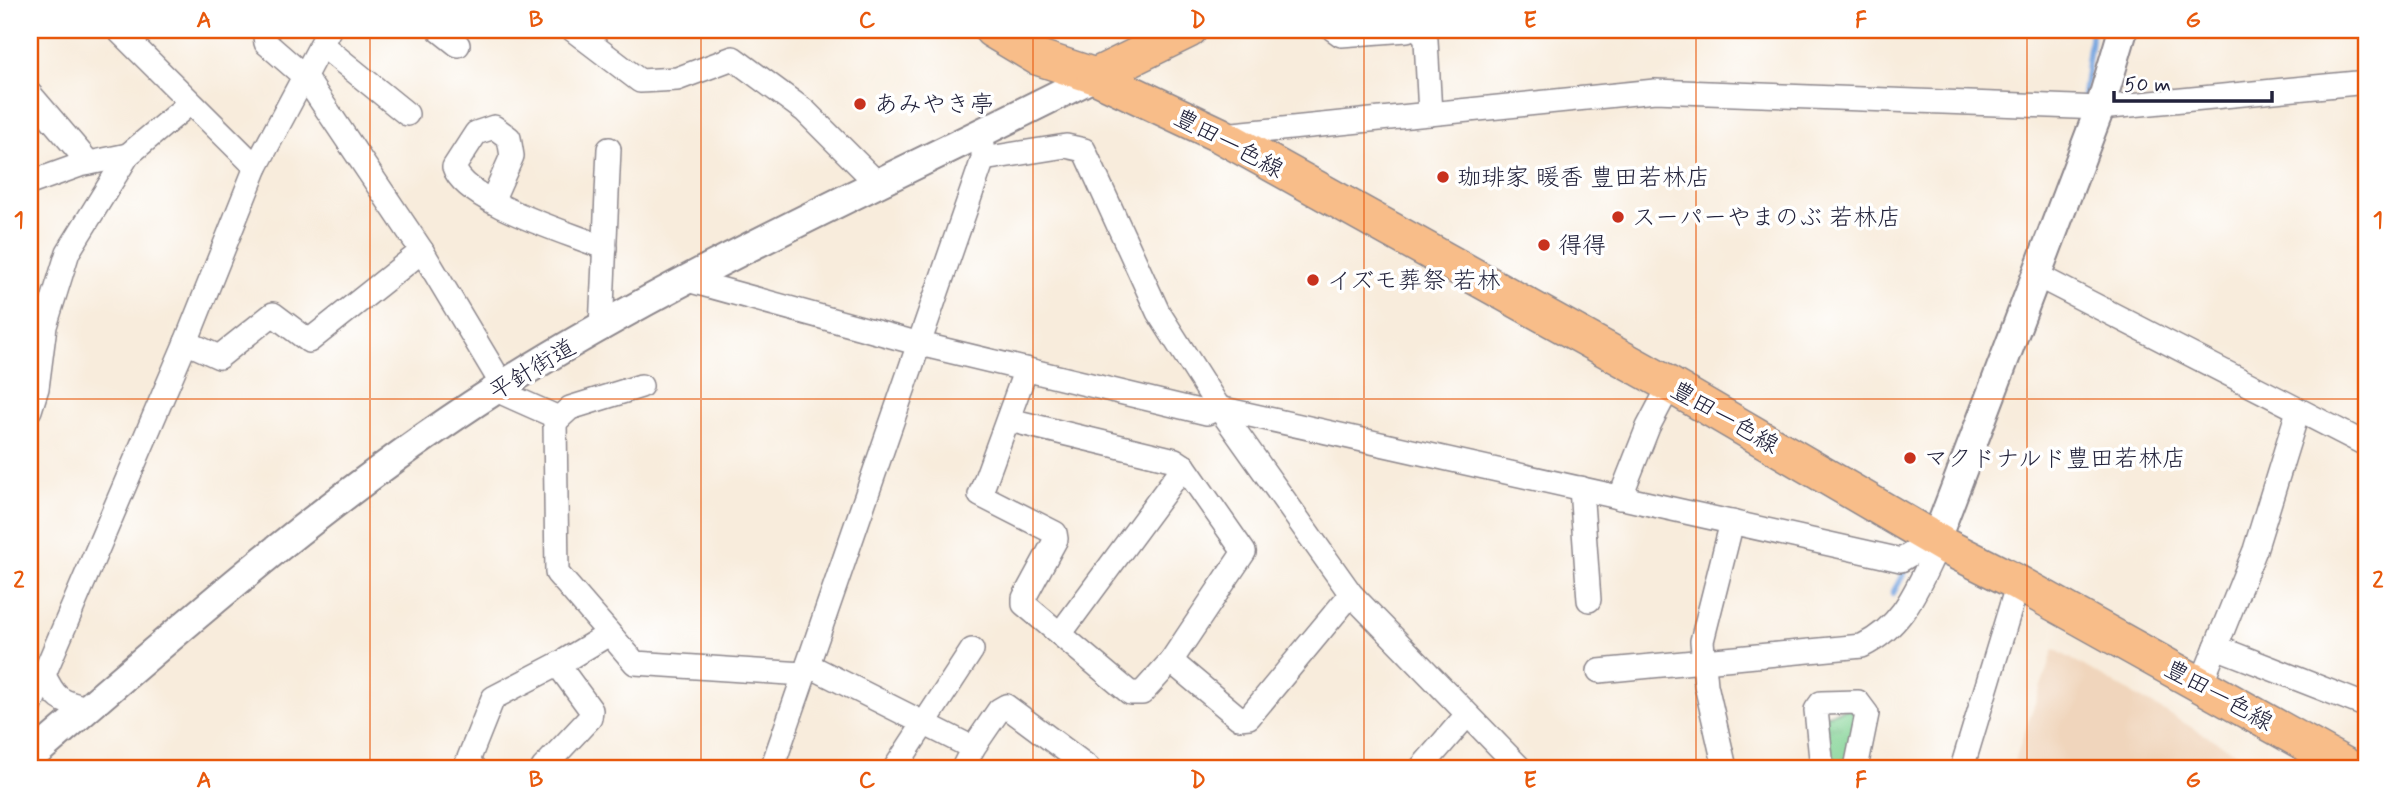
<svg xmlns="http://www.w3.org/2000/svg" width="2397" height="798" viewBox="0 0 2397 798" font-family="Mynerve,'Klee One',sans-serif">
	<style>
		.built { fill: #f0d5bc }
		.park { fill: url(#park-tufts); stroke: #507a66; stroke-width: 2 }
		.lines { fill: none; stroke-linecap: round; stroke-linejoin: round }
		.stream { stroke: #75a4df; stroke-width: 6 }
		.minor-casing { stroke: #8d878c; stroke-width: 26 }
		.tertiary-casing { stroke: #8d878c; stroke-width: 32 }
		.primary-casing { stroke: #8d878c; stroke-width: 38 }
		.minor { stroke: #fff; stroke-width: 23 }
		.tertiary { stroke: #fff; stroke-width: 28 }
		.primary { stroke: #f8bd89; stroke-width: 35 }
		.grid { fill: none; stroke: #e8590c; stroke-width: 2; stroke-opacity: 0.55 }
		.poi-dot { fill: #c8321e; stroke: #fff; stroke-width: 2.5 }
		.labels { text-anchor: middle; stroke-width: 7; stroke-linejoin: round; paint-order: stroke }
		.poi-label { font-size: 24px; fill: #22223b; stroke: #fff; text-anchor: start }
		.street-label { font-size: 24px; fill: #22223b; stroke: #fff }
		.neatline { fill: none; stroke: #e8590c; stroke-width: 2.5 }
		.grid-label { font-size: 23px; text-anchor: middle; font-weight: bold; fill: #e8590c }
	</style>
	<defs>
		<pattern id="park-tufts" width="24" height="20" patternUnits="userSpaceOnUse" patternTransform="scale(1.75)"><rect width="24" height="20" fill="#7fd192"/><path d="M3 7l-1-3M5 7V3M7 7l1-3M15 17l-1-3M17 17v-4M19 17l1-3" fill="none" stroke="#6db37f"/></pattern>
	</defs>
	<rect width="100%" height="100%" fill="#fff"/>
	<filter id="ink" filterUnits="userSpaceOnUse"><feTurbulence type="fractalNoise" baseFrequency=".0143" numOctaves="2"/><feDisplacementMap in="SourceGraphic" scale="14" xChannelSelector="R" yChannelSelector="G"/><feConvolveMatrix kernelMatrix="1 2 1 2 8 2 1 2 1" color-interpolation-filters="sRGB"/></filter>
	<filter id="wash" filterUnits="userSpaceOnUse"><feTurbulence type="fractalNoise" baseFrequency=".00686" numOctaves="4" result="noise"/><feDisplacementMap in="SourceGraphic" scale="28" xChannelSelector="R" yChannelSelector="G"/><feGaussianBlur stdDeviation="1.57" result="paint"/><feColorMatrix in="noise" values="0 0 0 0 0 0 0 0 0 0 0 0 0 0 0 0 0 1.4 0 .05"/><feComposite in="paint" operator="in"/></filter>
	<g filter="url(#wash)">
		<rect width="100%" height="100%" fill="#f8ecdc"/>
		<!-- built -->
		<polygon class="built" points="2054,649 2263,768 2012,768"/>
		<!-- park -->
		<polygon class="park" points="1849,708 1859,720 1849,768 1830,768 1824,715"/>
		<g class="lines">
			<!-- stream -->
			<g class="stream">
				<polyline points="2083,104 2092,30"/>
				<polyline points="1893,593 1909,564"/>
			</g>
		</g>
	</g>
	<g filter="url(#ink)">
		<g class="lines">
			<defs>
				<g id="minor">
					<polyline points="118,30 256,167"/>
					<polyline points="264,30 266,43 305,77 422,251 503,386"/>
					<polyline points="439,30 458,45"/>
					<polyline points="573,30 640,81 677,79 733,58 805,111 879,185"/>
					<polyline points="1334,30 1341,35 1407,30"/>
					<polyline points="1418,30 1423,32 1426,40 1430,114"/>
					<polyline points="322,45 407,114"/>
					<polyline points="30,94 89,163"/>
					<polyline points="1223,135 1655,91 2100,108 2367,82"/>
					<polyline points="983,159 1066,146 1084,150 1158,312 1219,408 1351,594 1520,768"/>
					<polyline points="30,183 80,165 128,155"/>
					<path d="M492,201L512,156L509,138L494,127L476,133L454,167C465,203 570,233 605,248"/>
					<polyline points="2038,276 2367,445"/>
					<polyline points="687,280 920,344 1207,413 1219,408 1901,560 1936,539"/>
					<polyline points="601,329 609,149"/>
					<polyline points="186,342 219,357 273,314 309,341 422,251"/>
					<polyline points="1026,369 980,495 1055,533 1056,539 1024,598 1024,604 1130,693 1142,693 1171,661 1239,718 1249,717 1351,594"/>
					<polyline points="496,390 552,415 555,422 557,573 635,663 804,674"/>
					<polyline points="30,410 37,388 45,326 68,252 128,155 190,103"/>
					<polyline points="1009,420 1175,460 1184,466 1244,552 1171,661"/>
					<polyline points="555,422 570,408 641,386"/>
					<polyline points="1581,488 1589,600"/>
					<polyline points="1620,498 1648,427 1670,385"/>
					<polyline points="1060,634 1184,466"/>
					<polyline points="2216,647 2367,706"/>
					<polyline points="808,665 973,748 963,768"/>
					<path d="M1599,671L1862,646C1907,624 1918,584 1940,542"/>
					<path d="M43,673C55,699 60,702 88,708"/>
					<polyline points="2201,684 2255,550 2298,411"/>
					<polyline points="30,707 186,342 256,167 329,30"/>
					<polyline points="973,748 999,710 1006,706 1088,767"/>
					<polyline points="474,768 467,763 493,698 564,661 609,634"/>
					<polyline points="543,768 590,718 591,710 558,665"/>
					<polyline points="772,768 983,159 983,146"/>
					<polyline points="895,768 972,650"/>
					<polyline points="1421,768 1466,716"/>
					<polyline points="1725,768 1706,685 1702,641 1732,522"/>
					<polyline points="1822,768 1816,710 1821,703 1858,702 1867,714 1856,768"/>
					<polyline points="1962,768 2018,583"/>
				</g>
				<g id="tertiary">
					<polyline points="1936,539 2100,108 2123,30"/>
					<path d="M30,758C180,629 328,497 495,390C685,269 895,178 1095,76"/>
				</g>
				<g id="primary">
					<polyline points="992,30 1037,57 1095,76 1220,135 1670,385 1947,547 2018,583 2350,768"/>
					<polyline points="1095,76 1189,30"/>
				</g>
			</defs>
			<!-- minor casing -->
			<use href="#minor" class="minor-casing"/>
			<!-- tertiary casing -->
			<use href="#tertiary" class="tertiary-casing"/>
			<!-- primary casing -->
			<use href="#primary" class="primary-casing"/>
			<!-- minor -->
			<use href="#minor" class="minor"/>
			<!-- tertiary -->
			<use href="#tertiary" class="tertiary"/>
			<!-- primary -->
			<use href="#primary" class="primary"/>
		</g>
	</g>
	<!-- grid -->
	<path class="grid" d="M370,30V768M701,30V768M1033,30V768M1364,30V768M1696,30V768M2027,30V768M30,399H2367"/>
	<!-- markers -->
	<g class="poi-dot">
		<circle cx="860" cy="104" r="7"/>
		<circle cx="1443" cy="177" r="7"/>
		<circle cx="1618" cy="217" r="7"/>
		<circle cx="1544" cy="245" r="7"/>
		<circle cx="1313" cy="280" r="7"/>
		<circle cx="1910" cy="458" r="7"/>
	</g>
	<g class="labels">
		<!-- poi labels -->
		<g class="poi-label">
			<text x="874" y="112">あみやき亭</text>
			<text x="1457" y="185">珈琲家 暖香 豊田若林店</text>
			<text x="1632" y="225">スーパーやまのぶ 若林店</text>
			<text x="1558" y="253">得得</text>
			<text x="1327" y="288">イズモ葬祭 若林</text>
			<text x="1924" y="466">マクドナルド豊田若林店</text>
		</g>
		<!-- street labels -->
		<g class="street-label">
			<text transform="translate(1229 143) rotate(28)" y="8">豊田一色線</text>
			<text transform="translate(532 369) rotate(-31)" y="8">平針街道</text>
			<text transform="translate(1725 417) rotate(30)" y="8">豊田一色線</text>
			<text transform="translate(2219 695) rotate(29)" y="8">豊田一色線</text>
		</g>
	</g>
	<!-- margin -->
	<rect width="2397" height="798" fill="none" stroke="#fff" stroke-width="77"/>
	<!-- scale -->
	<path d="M2114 91v10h158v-10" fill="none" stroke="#22223b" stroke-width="3.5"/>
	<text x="2124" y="91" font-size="21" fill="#22223b" stroke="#ffffff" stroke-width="5" paint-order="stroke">50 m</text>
	<rect x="38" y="38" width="2320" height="722" class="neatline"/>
	<g class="grid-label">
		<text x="204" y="27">A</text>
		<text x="536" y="27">B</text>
		<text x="867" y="27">C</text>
		<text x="1198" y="27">D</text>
		<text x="1530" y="27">E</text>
		<text x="1861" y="27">F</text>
		<text x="2193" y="27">G</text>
		<text x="19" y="227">1</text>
		<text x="2378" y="227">1</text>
		<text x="19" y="587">2</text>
		<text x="2378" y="587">2</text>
		<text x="204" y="787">A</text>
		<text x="536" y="787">B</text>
		<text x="867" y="787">C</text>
		<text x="1198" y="787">D</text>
		<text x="1530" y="787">E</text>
		<text x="1861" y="787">F</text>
		<text x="2193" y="787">G</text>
	</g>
</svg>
